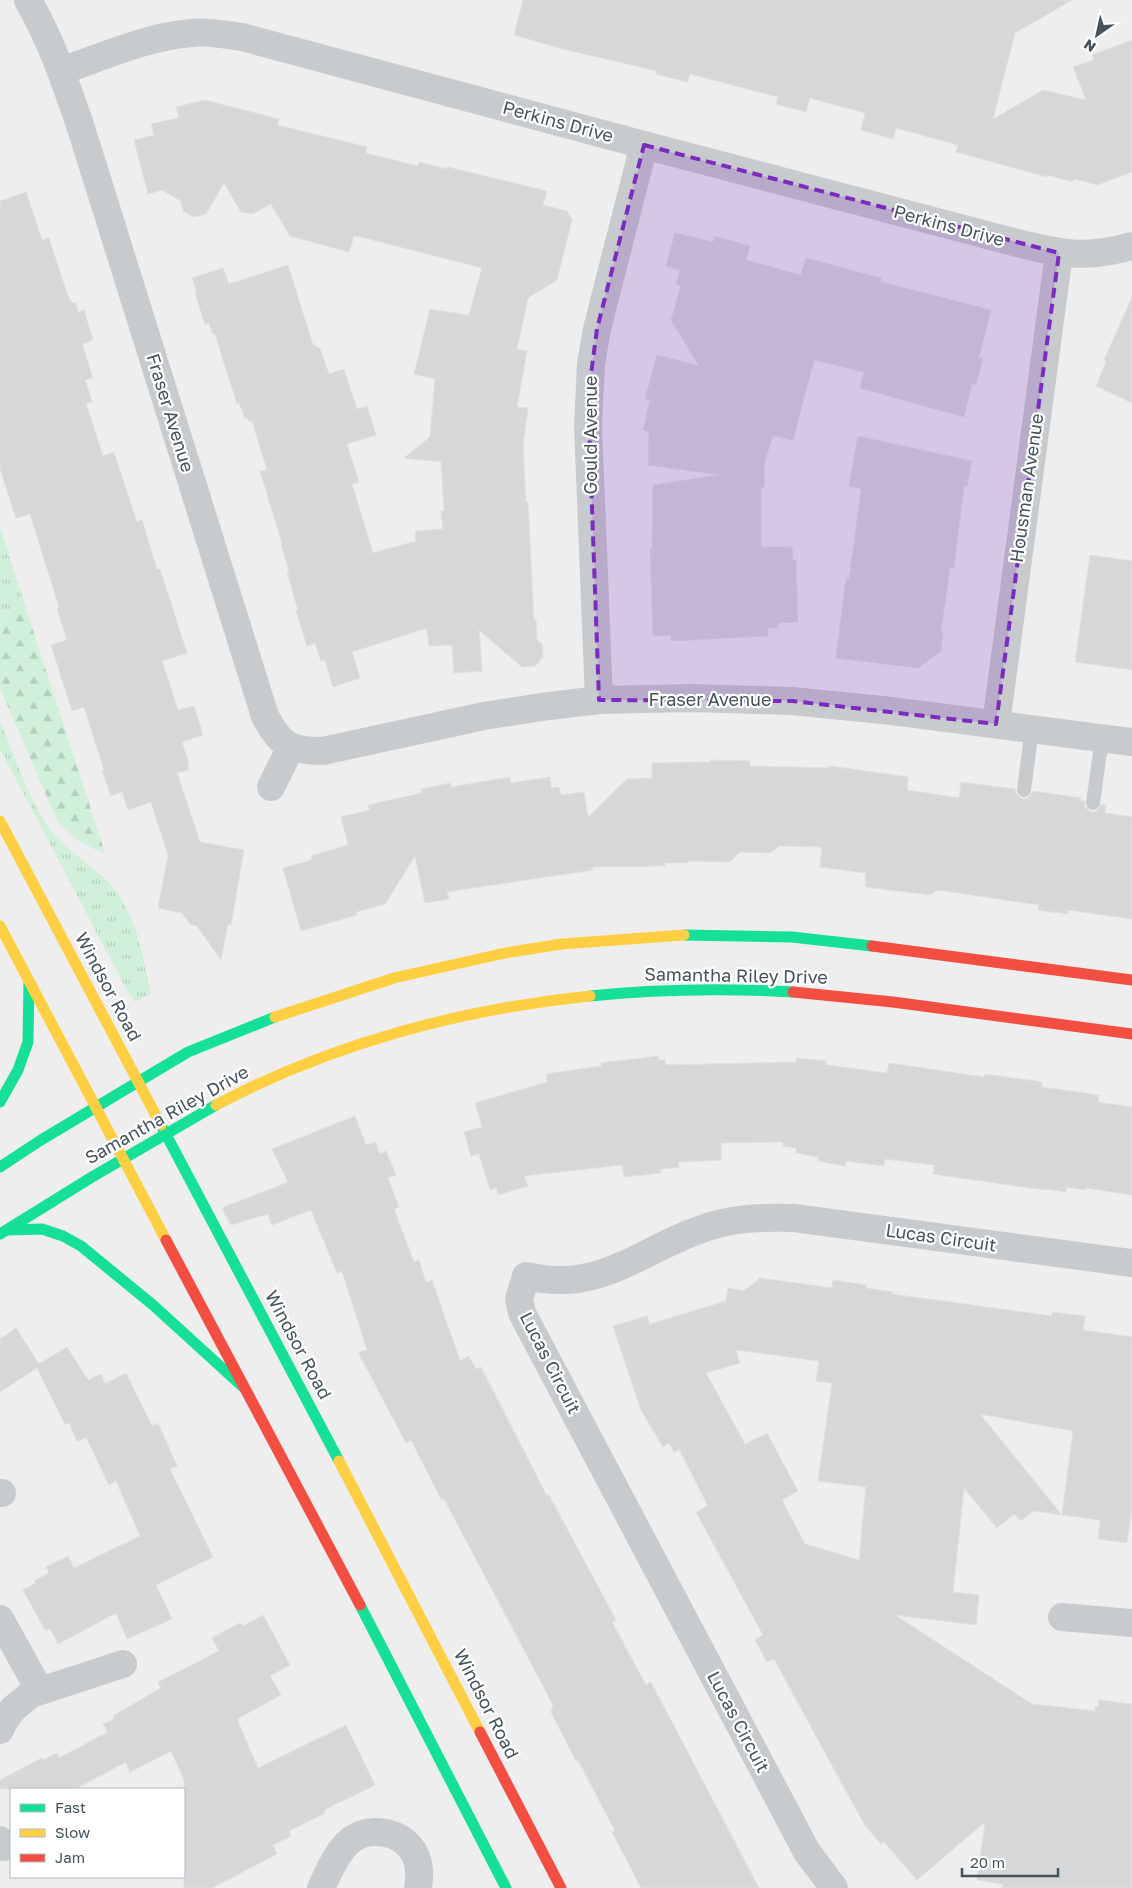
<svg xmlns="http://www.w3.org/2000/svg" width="1132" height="1888" viewBox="0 0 1132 1888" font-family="'Golos Text',sans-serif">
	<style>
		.grass { fill: url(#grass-tufts) }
		.forest { fill: url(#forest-firs) }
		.building { fill: #d6d7d9; stroke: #e0e0e1; fill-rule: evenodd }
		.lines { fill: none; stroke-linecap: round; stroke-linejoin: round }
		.lane { stroke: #c7cbce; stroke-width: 14 }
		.street { stroke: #c7cbce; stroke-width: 28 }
		.fast { stroke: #16e098; stroke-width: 11 }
		.slow { stroke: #ffcf43; stroke-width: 11 }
		.jam { stroke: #f24e42; stroke-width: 11 }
		.marked { fill: #7b2cbf; fill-opacity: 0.2; stroke: #7b2cbf; stroke-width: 4; stroke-dasharray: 10 6; stroke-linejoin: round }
		.labels { text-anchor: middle; stroke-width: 4.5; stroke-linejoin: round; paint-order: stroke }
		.street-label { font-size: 18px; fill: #44535c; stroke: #fff }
	</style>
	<defs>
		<pattern id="grass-tufts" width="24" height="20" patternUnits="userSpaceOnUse" patternTransform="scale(1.25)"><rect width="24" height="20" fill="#d0f0d9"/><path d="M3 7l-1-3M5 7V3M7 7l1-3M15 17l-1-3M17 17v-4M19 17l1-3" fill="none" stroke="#b4d0bd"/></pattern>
		<pattern id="forest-firs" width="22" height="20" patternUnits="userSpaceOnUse" patternTransform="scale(1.25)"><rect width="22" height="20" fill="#d0f0d9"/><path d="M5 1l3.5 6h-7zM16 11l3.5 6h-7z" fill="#b4d0bd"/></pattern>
	</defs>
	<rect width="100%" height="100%" fill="#efeeee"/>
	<!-- grass -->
	<g class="grass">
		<polygon points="0,527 24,602 0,618"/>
		<path d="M0,721C15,756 26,793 47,825C61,846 84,860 103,877C136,907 142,952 151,994L135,1002L128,992L0,749Z"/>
	</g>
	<!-- forest -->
	<path class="forest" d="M24,602L105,853C85,847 71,835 57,820L0,688V618Z"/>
	<!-- building -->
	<g class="building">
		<polygon points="523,0 1072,0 1015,33 993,119 1043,90 1086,100 1073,67 1094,60 1092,55 1132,40 1132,172 1098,185 1074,179 1073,182 1047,175 1047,177 956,152 958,145 896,128 893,139 861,130 865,113 810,98 806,112 776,104 778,97 690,74 687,82 656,74 657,71 563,49 514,35"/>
		<polygon points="205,100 279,119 277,125 367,147 366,153 418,166 419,162 447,169 448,167 547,191 543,205 567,211 572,220 557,280 528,298 517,349 527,351 517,407 528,408 523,446 526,502 528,502 534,621 536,620 537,640 542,644 543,657 535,666 522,667 479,630 482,671 454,673 452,645 429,646 427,628 352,652 360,678 333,687 325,660 321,661 315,643 307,646 296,611 298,610 287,572 289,571 281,544 282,544 278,530 260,471 267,470 252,421 249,422 248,418 245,419 239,403 237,404 215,334 213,334 209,323 205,325 195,293 197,292 192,278 223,268 229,284 288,265 313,345 320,348 329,374 344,369 357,409 367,406 376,435 347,444 359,482 352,484 373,553 416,541 415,531 443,529 441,511 444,511 441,462 404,458 430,437 435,379 414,374 430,309 469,315 482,268 361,237 354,236 349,252 290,236 271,204 252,214 241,212 224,183 206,214 194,217 183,211 181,201 162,190 148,194 134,140 154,135 151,124 179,118 176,107"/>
		<polygon points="26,192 42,240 49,238 67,293 72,303 75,302 78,312 84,310 93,340 82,344 93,378 85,380 92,402 86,404 103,456 114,452 137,522 142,520 157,570 160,569 187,653 162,661 178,710 194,706 203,735 182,742 189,764 188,764 189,770 177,773 200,842 244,850 231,925 228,924 221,960 197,926 190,924 182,913 158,908 168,855 151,802 128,810 122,792 111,796 102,770 104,770 84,707 72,711 51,645 67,640 57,608 59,607 30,514 16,518 0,469 0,201"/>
		<polygon points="675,233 713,242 714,236 750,246 746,260 801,275 806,258 881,278 881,282 991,310 979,357 983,358 976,385 972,384 964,417 860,388 864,372 814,360 793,440 773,436 765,460 764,488 761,487 761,547 792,547 793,560 796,560 798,622 778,623 778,628 768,628 768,636 671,641 671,635 653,636 650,548 652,548 653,485 719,475 648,465 649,432 643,430 650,400 645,399 657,355 699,366 671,320 681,286 676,284 680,270 666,266"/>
		<polygon points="1132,297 1132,403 1096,386 1106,362 1104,360"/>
		<polygon points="858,436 972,461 967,486 964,486 954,568 950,567 941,632 943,632 941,651 918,668 836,658 846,579 849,579 861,489 849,486"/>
		<polygon points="1090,555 1132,561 1132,670 1075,662"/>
		<polygon points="710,760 750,761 750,766 829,768 829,766 908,777 907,790 959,798 961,782 1015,789 1016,794 1022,799 1028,798 1033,791 1081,798 1081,801 1084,801 1085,807 1091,812 1097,811 1102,804 1106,805 1105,813 1132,817 1132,919 1068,910 1068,914 1038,910 1039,905 937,890 931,895 865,887 866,873 820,867 822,847 779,846 770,853 740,852 730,862 688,861 688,863 664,863 665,866 592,867 593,870 447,892 449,899 425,903 415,856 385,904 356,912 357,915 301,931 283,868 312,860 311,856 348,845 341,817 370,810 368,805 422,793 421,789 450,783 451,787 510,777 511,783 550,777 551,788 559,787 561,795 584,792 588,817 627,779 652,778 652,763 710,762"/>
		<polygon points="659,1056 659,1060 665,1060 666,1065 796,1062 797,1058 826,1061 826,1065 887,1073 889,1063 984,1077 985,1074 1042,1082 1042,1087 1099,1095 1098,1102 1132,1107 1132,1195 1086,1188 1086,1190 1066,1187 1066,1192 1045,1189 1044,1190 933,1174 934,1165 885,1159 884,1166 846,1161 845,1166 818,1161 818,1157 796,1153 796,1148 783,1146 783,1142 721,1143 721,1160 678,1162 679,1167 661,1169 661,1173 624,1177 622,1165 524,1176 528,1186 498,1195 497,1188 490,1190 479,1154 471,1156 464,1132 482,1127 475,1103 547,1082 546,1074 601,1066 601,1063"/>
		<polygon points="355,1116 366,1145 375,1142 380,1154 386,1151 396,1175 388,1178 399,1207 394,1209 414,1262 419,1260 426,1282 432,1280 460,1361 469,1356 476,1369 481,1367 547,1496 549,1495 616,1620 612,1622 646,1685 651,1682 759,1888 641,1888 612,1832 615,1831 578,1760 576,1761 551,1712 553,1705 513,1629 444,1499 441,1499 411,1440 406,1443 358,1352 367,1350 342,1271 337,1273 311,1210 272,1225 268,1214 231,1225 222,1208 288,1182 272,1149"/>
		<path d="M760,1278L832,1288L833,1280L866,1285V1288L893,1292L892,1294L1052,1316V1312L1085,1316L1083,1330L1132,1337V1509L1127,1543L1098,1539L1100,1520L1033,1511L1021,1521L1014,1514L997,1528L964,1488L953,1592L979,1595L976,1625L895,1615L1032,1704L1095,1711V1706L1098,1707L1099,1700L1132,1704V1888H1002L1003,1884L977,1880L985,1822L917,1880L884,1842L881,1844L864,1824L774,1659L767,1662L755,1640L763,1635L696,1512L708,1506L679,1449L674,1452L669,1443L663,1447L641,1410L613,1326L647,1316L650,1324L726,1301L728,1288L744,1291ZM736,1350L819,1361L816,1381L832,1383L818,1481L866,1487L859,1560L805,1544L782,1500L798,1491L767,1433L745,1444L706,1373L740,1363ZM980,1414L1073,1431L1062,1515Z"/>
		<polygon points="16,1328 39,1364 67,1347 88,1380 101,1374 105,1384 126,1373 152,1426 158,1423 177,1466 170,1469 213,1557 156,1585 172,1619 127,1639 116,1613 58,1644 50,1628 45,1630 23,1590 36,1583 34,1581 49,1573 46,1567 68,1556 74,1568 140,1536 116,1481 109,1485 86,1437 77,1442 69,1423 65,1424 37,1368 0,1392 0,1339"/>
		<polygon points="263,1615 290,1665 270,1676 281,1695 237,1719 258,1768 346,1725 375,1785 324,1810 325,1813 289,1831 291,1836 273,1845 277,1854 212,1888 184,1888 184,1780 171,1751 130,1772 126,1762 75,1789 0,1789 0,1780 42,1758 43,1760 57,1753 59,1758 108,1732 103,1724 114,1719 113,1716 161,1688 158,1682 219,1651 212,1638 240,1623 243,1626"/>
	</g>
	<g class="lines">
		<!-- lane -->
		<g class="lane">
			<polyline points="1024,790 1032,729"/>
			<polyline points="1093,803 1102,738"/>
		</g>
		<!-- street -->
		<g class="street">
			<path d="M28,0C51,40 66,84 81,128L265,716C280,745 290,751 323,751L484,716L541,707L599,700L691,698L792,701L892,711L1132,742"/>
			<path d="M61,71C105,56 145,37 192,33C208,31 226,35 242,37L644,145L1025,245C1069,255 1088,258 1132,246"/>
			<polyline points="599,700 588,426 591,364 597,329 644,145"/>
			<polyline points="996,724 1059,253"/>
			<polyline points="271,787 291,747"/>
			<polyline points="0,1493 2,1493"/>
			<polyline points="1062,1617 1132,1623"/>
			<polyline points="0,1619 40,1691"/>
			<polyline points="0,1730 4,1721 13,1709 31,1694 123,1664"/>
			<polyline points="0,1840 4,1847"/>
			<path d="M321,1888C329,1872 337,1851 351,1840C370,1826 400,1831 413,1851C420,1862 420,1876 418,1888"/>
			<path d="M834,1888L807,1852L522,1313L519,1299L526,1276C600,1293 635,1253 699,1230C730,1218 761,1217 794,1218L1132,1263"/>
		</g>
		<!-- fast -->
		<g class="fast">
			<polyline points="684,935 792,937 872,946"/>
			<path d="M590,996C658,989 725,988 793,992"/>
			<polyline points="0,1102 18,1070 28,1042 29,981"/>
			<polyline points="161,1125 339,1461"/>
			<polyline points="0,1167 41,1140 188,1052 275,1017"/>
			<polyline points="8,1230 42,1229 63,1236 81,1246 153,1305 243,1387"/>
			<polyline points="0,1234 92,1177 216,1105"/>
			<polyline points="360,1605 506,1888"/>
		</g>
		<!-- slow -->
		<g class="slow">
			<polyline points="0,821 161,1125"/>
			<polyline points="0,926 166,1240"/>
			<polyline points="275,1017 394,978 505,953 562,944 684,935"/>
			<path d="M216,1105C331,1044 461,1009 590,996"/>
			<polyline points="339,1461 480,1732"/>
		</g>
		<!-- jam -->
		<g class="jam">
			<polyline points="872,946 1132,980"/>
			<polyline points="793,992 893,1002 1132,1034"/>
			<polyline points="166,1240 360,1605"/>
			<polyline points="480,1732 561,1888"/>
		</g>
	</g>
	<!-- marked area -->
	<path class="marked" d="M644,145L1059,253L996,724L792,701L599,700L588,397L597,329Z"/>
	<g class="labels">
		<!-- street labels -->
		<g class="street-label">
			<text transform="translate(558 122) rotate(15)" y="6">Perkins Drive</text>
			<text transform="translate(949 226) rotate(15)" y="6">Perkins Drive</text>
			<text transform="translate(170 413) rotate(73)" y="6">Fraser Avenue</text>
			<text transform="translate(591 435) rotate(-90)" y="6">Gould Avenue</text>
			<text transform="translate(1027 488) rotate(-82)" y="6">Housman Avenue</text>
			<text x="710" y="706">Fraser Avenue</text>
			<text transform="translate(736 976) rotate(1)" y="6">Samantha Riley Drive</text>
			<text transform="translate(108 987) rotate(62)" y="6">Windsor Road</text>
			<text transform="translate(167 1115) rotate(-29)" y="6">Samantha Riley Drive</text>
			<text transform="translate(941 1238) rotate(8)" y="6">Lucas Circuit</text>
			<text transform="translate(298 1345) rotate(62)" y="6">Windsor Road</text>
			<text transform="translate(550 1363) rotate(63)" y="6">Lucas Circuit</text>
			<text transform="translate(486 1704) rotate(63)" y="6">Windsor Road</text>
			<text transform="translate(738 1722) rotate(62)" y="6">Lucas Circuit</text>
		</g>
	</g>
	<!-- legend -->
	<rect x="10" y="1788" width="175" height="90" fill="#ffffff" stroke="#b4babe"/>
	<rect x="20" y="1804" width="25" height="8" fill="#16e098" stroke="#b4babe"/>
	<text x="55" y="1813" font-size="15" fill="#44535c">Fast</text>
	<rect x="20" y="1829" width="25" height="8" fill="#ffcf43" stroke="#b4babe"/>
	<text x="55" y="1838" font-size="15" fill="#44535c">Slow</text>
	<rect x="20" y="1854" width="25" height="8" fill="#f24e42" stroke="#b4babe"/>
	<text x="55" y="1863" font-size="15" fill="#44535c">Jam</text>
	<!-- north arrow -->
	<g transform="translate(1097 35) rotate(214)" stroke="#ffffff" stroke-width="4" paint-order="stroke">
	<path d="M0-4L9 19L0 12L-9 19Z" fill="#44535c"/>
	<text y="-8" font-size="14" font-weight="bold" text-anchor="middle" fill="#44535c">N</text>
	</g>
	<!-- scale -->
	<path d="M962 1868v8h96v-8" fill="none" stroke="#44535c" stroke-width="2.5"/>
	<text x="970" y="1868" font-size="15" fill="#44535c" stroke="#ffffff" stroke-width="4" paint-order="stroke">20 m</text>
</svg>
